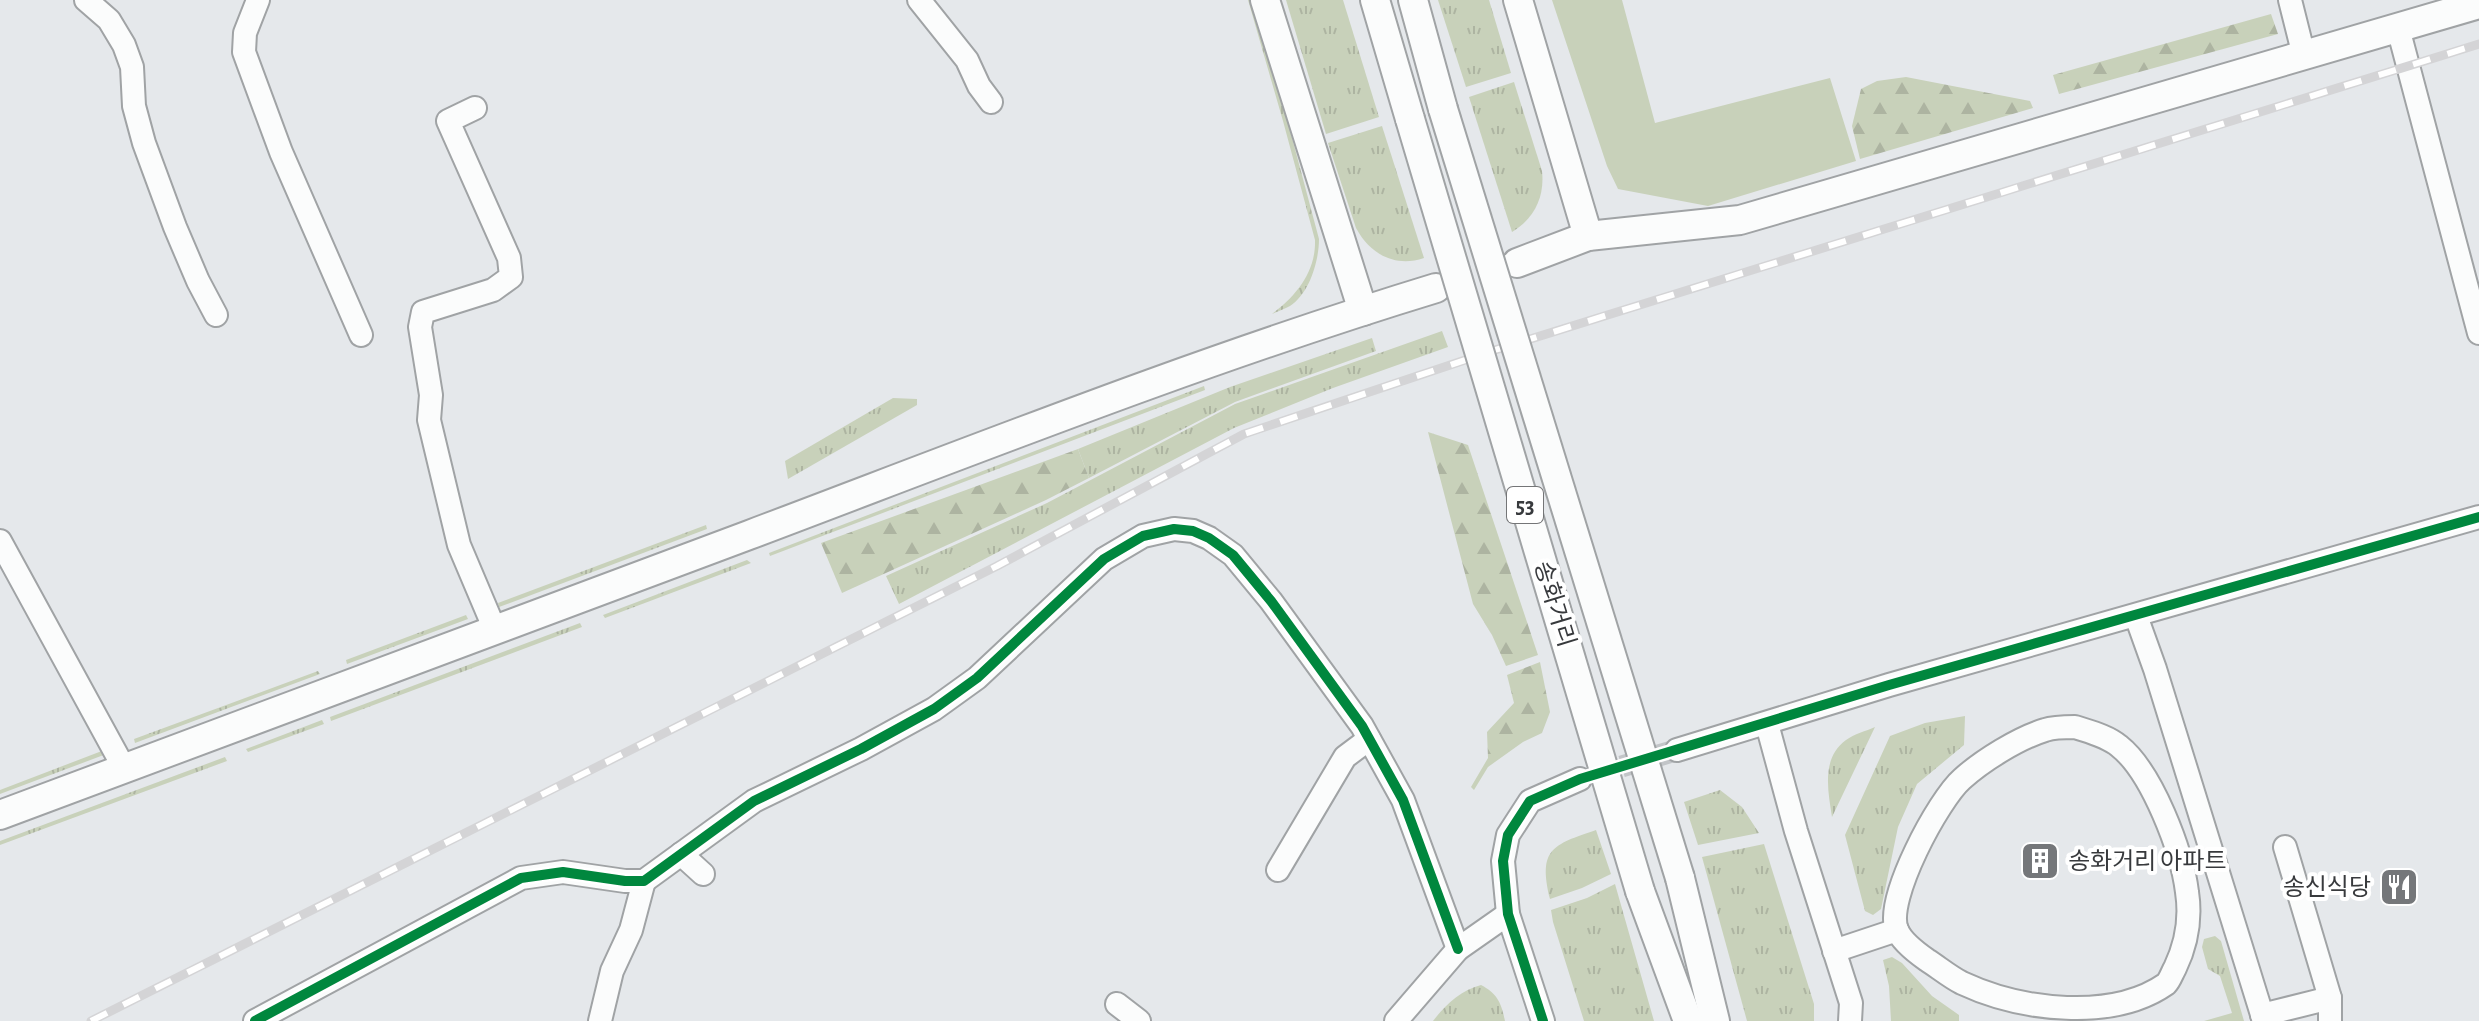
<svg xmlns="http://www.w3.org/2000/svg" width="2479" height="1021" viewBox="0 0 2479 1021" font-family="'Alegreya Sans','Noto Sans KR',sans-serif">
	<style>
		.grass { fill: url(#grass-tufts) }
		.forest { fill: url(#forest-firs) }
		.park { fill: #c8d1ba }
		.lines { fill: none; stroke-linecap: round; stroke-linejoin: round }
		.minor-tunnel { stroke: #c2c5c8; stroke-width: 22; stroke-dasharray: 22 11; stroke-linecap: butt }
		.minor-casing { stroke: #a0a3a5; stroke-width: 26 }
		.major-casing { stroke: #a0a3a5; stroke-width: 32 }
		.minor { stroke: #fbfcfc; stroke-width: 22 }
		.major { stroke: #fbfcfc; stroke-width: 28 }
		.rail-casing { stroke: #d4d4d6; stroke-width: 9 }
		.rail { stroke: #fff; stroke-width: 6; stroke-dasharray: 18; stroke-linecap: butt }
		.major-bridge-casing { stroke: #a0a3a5; stroke-width: 32; stroke-linecap: butt }
		.major-bridge { stroke: #fbfcfc; stroke-width: 28 }
		.cycleway-casing { stroke: #fff; stroke-width: 15 }
		.cycleway { stroke: #00873e; stroke-width: 10 }
		.labels { text-anchor: middle; stroke-width: 8; stroke-linejoin: round; paint-order: stroke }
		.shield { fill: #fff; stroke: #747577; stroke-width: 2 }
		.shield-label { font-size: 22px; font-weight: bold; fill: #383a3d }
		.street-label { font-size: 24px; fill: #383a3d; stroke: #fff }
		.poi-label { font-size: 24px; fill: #383a3d; stroke: #fff; text-anchor: start }
	</style>
	<defs>
		<pattern id="grass-tufts" width="24" height="20" patternUnits="userSpaceOnUse" patternTransform="scale(2)"><rect width="24" height="20" fill="#c8d1ba"/><path d="M3 7l-1-3M5 7V3M7 7l1-3M15 17l-1-3M17 17v-4M19 17l1-3" fill="none" stroke="#adb4a1"/></pattern>
		<pattern id="forest-firs" width="22" height="20" patternUnits="userSpaceOnUse" patternTransform="scale(2)"><rect width="22" height="20" fill="#c8d1ba"/><path d="M5 1l3.5 6h-7zM16 11l3.5 6h-7z" fill="#adb4a1"/></pattern>
	</defs>
	<rect width="100%" height="100%" fill="#e5e8eb"/>
	<!-- grass -->
	<g class="grass">
		<path d="M1248,0H1251L1287,119L1319,239C1319,260 1310,293 1290,306C1285,309 1278,311 1272,314C1296,296 1316,272 1315,240L1283,121Z"/>
		<polygon points="1286,0 1343,0 1379,117 1326,134"/>
		<polygon points="1438,0 1489,0 1511,73 1466,87"/>
		<path d="M1514,82L1542,171C1545,197 1534,219 1512,232L1469,97Z"/>
		<path d="M1382,126L1424,258C1395,268 1370,254 1356,228L1328,143Z"/>
		<polygon points="1442,331 1448,347 1333,388 1234,428 899,604 886,576 1047,503 1235,404"/>
		<polygon points="1372,338 1376,351 1235,402 1089,478 1078,449 1230,387"/>
		<polygon points="1204,386 1205,390 770,556 769,553"/>
		<polygon points="893,398 917,399 917,405 788,479 785,461"/>
		<polygon points="706,525 707,529 499,607 498,603"/>
		<polygon points="747,560 751,563 605,618 603,615"/>
		<polygon points="466,615 468,619 347,664 346,660"/>
		<polygon points="580,623 582,627 331,721 330,717"/>
		<polygon points="318,671 320,674 135,743 134,739"/>
		<polygon points="1965,716 1964,745 1917,784 1898,827 1881,909 1873,915 1865,911 1845,835 1890,736 1925,723"/>
		<polygon points="322,720 324,724 248,752 246,749"/>
		<path d="M1875,727L1832,817C1828,791 1821,758 1846,740C1854,734 1866,731 1875,727Z"/>
		<polygon points="107,749 109,753 0,794 0,790"/>
		<polygon points="225,757 227,761 0,845 0,841"/>
		<polygon points="1720,790 1742,807 1759,833 1698,845 1684,802"/>
		<path d="M1596,830L1611,874L1582,888L1550,899C1538,849 1552,845 1596,830Z"/>
		<polygon points="1764,844 1814,1004 1814,1021 1747,1021 1702,857"/>
		<polygon points="1615,884 1654,1021 1584,1021 1553,922 1551,910 1587,898"/>
		<polygon points="2215,936 2221,941 2244,1021 2204,1021 2232,1013 2220,976 2208,969 2202,947 2204,939"/>
		<polygon points="1892,957 1902,963 1932,996 1959,1015 1959,1021 1891,1021 1889,986 1883,960"/>
		<path d="M1481,985C1498,994 1501,1003 1505,1021H1433C1446,1004 1461,990 1481,985Z"/>
	</g>
	<!-- forest -->
	<g class="forest">
		<polygon points="2271,14 2278,34 2059,94 2053,75"/>
		<polygon points="1906,77 2030,101 2033,108 1860,159 1852,126 1861,89 1877,81"/>
		<polygon points="1428,432 1468,445 1538,655 1506,666 1492,635 1473,604"/>
		<polygon points="1078,449 1089,478 1046,500 842,593 821,543"/>
		<polygon points="1540,662 1550,712 1542,733 1523,742 1488,767 1474,790 1471,787 1488,758 1487,732 1514,703 1507,675"/>
	</g>
	<!-- park -->
	<polygon class="park" points="1552,0 1622,0 1655,123 1830,78 1856,161 1708,206 1618,189 1607,166"/>
	<g class="lines">
		<!-- minor-tunnel -->
		<polyline class="minor-tunnel" points="1590,776 1677,750"/>
		<defs>
			<g id="minor">
				<polyline points="86,0 109,20 124,45 132,67 134,106 144,143 175,227 198,281 216,315"/>
				<polyline points="258,0 245,33 244,52 281,152 361,335"/>
				<polyline points="919,0 967,60 979,86 991,102"/>
				<polyline points="2290,0 2304,56"/>
				<polyline points="2398,28 2479,333"/>
				<polyline points="475,108 448,121 509,258 511,277 493,290 423,312 420,327 431,395 429,420 459,545 495,630"/>
				<polyline points="0,541 124,768"/>
				<polyline points="2136,616 2155,669 2264,1021"/>
				<polyline points="1767,724 1796,831 1851,1003 1850,1021"/>
				<path d="M2075,727C2090,732 2107,736 2119,746C2152,772 2182,851 2187,892C2191,918 2186,945 2175,968C2172,973 2170,980 2166,984C2113,1021 2022,1011 1962,983C1950,977 1938,967 1927,960C1917,953 1902,942 1897,930C1884,900 1939,799 1962,779C1983,760 2019,738 2045,730C2054,727 2065,727 2075,727Z"/>
				<polyline points="1677,750 1889,685 2479,517"/>
				<polyline points="2285,847 2330,998 2330,1021"/>
				<polyline points="681,854 703,874"/>
				<polyline points="1278,870 1345,757 1369,739"/>
				<polyline points="1834,951 1897,930"/>
				<polyline points="1117,1004 1139,1021"/>
				<polyline points="2262,1015 2330,998"/>
				<polyline points="255,1021 521,878 563,872 625,881 644,881 754,801 861,749 934,709 977,678 1104,559 1143,536 1174,529 1193,531 1209,538 1233,555 1271,601 1362,726 1403,800 1458,949"/>
				<polyline points="600,1021 612,971 631,930 644,881"/>
				<polyline points="1396,1021 1458,949 1508,914"/>
				<polyline points="1543,1021 1508,914 1503,861 1508,835 1530,801 1580,779"/>
			</g>
			<g id="major">
				<polyline points="1265,0 1363,311"/>
				<polyline points="1375,0 1410,119"/>
				<polyline points="1413,0 1443,109"/>
				<polyline points="1518,0 1588,236"/>
				<polyline points="1517,263 1588,236 1740,220 2479,4"/>
				<path d="M0,815C250,721 500,629 749,535C977,449 1203,359 1436,288"/>
				<polyline points="1680,878 1715,1021"/>
				<polyline points="1640,891 1688,1021"/>
			</g>
		</defs>
		<!-- minor casing -->
		<use href="#minor" class="minor-casing"/>
		<!-- major casing -->
		<use href="#major" class="major-casing"/>
		<!-- minor -->
		<use href="#minor" class="minor"/>
		<!-- major -->
		<use href="#major" class="major"/>
		<defs>
			<polyline id="rail" points="91,1021 997,566 1244,434 1495,350 2479,44"/>
		</defs>
		<!-- rail casing -->
		<use href="#rail" class="rail-casing"/>
		<!-- rail -->
		<use href="#rail" class="rail"/>
		<defs>
			<g id="major-bridge">
				<polyline points="1443,109 1680,878"/>
				<polyline points="1410,119 1640,891"/>
			</g>
		</defs>
		<!-- major-bridge casing -->
		<use href="#major-bridge" class="major-bridge-casing"/>
		<!-- major-bridge -->
		<use href="#major-bridge" class="major-bridge"/>
		<defs>
			<g id="cycleway">
				<polyline points="255,1021 521,878 563,872 625,881 644,881 754,801 861,749 934,709 977,678 1104,559 1143,536 1174,529 1193,531 1209,538 1233,555 1271,601 1362,726 1403,800 1458,949"/>
				<polyline points="1543,1021 1508,914 1503,861 1508,835 1530,801 1580,779 1889,685 2479,517"/>
			</g>
		</defs>
		<!-- cycleway casing -->
		<use href="#cycleway" class="cycleway-casing"/>
		<!-- cycleway -->
		<use href="#cycleway" class="cycleway"/>
	</g>
	<!-- icons -->
	<defs>
		<symbol id="building-square" viewBox="-11 -11 22 22"><rect x="-9" y="-9" width="18" height="18" rx="4" fill="#75777a" stroke="#fff"/><path d="M-4-6H4V6H1V3H-1V6H-4ZM-2.5-4.3h1.7v1.8h-1.7ZM.8-4.3h1.7v1.8H.8ZM-2.5-1h1.7V.8h-1.7ZM.8-1h1.7V.8H.8Z" fill="#fff"/></symbol>
		<symbol id="restaurant-square" viewBox="-11 -11 22 22"><rect x="-9" y="-9" width="18" height="18" rx="4" fill="#75777a" stroke="#fff"/><path d="M-5-6h1v4h1v-4h1v4h1v-4h1v5L-1.5 .5V6h-2V.5L-5-1ZM5-6V6H3V1.5H1.5Q1.5-4 5-6Z" fill="#fff"/></symbol>
	</defs>
	<g fill-rule="evenodd">
		<use href="#building-square" x="2018" y="839" width="44" height="44"/>
		<use href="#restaurant-square" x="2377" y="865" width="44" height="44"/>
	</g>
	<g class="labels">
		<!-- shield labels -->
		<rect class="shield" x="1507" y="487" width="36" height="36" rx="6"/>
		<g class="shield-label">
			<text x="1525" y="513">53</text>
		</g>
		<!-- street labels -->
		<g class="street-label">
			<text transform="translate(1555 604) rotate(73)" y="8">송화거리</text>
		</g>
		<!-- poi labels -->
		<g class="poi-label">
			<text x="2068" y="869">송화거리 아파트</text>
			<text x="2371" y="895" text-anchor="end">송신식당</text>
		</g>
	</g>
</svg>
